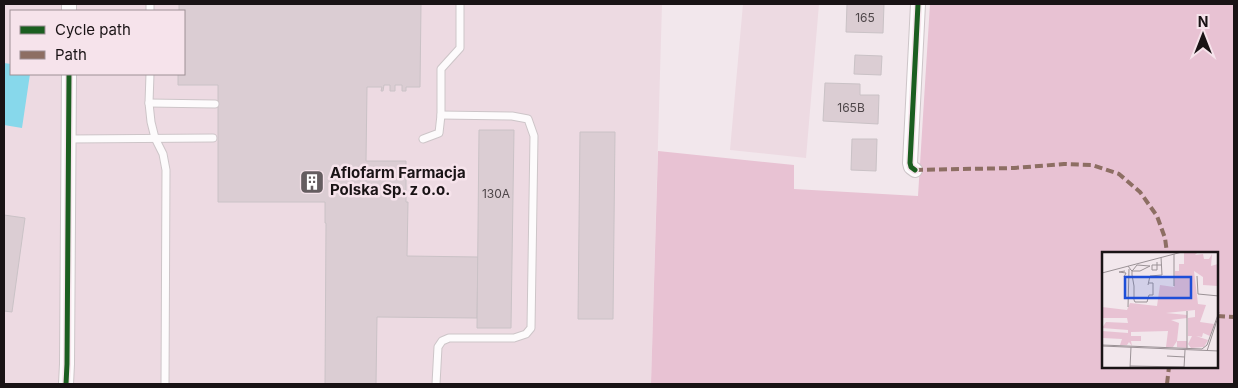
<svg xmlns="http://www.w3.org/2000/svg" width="1238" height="388" viewBox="0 0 1238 388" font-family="Inter,sans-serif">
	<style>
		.built { fill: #eddae2; fill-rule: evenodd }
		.green { fill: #e8c2d3; fill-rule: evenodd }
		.water { fill: #87d8eb }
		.building { fill: #dbcdd3; stroke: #cac2c6 }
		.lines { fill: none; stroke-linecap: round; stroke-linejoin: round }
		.lane-casing { stroke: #cdc5c8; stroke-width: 9 }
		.street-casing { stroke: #cdc5c8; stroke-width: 16 }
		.lane { stroke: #fdfbfc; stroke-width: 7 }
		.street { stroke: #fdfbfc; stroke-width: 14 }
		.quiet { stroke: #8d6e63; stroke-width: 4; stroke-dasharray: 8 4; stroke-linecap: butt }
		.cycleway-casing { stroke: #f6e3eb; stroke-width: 8 }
		.cycleway { stroke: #1b5e20; stroke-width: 5 }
		.labels { text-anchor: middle; stroke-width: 5; stroke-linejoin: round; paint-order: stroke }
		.number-label { font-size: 12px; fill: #4e4649 }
		.poi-label { font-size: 15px; font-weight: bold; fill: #191315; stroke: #f6e3eb; text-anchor: start }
		.inset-road { fill: none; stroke: #9b9296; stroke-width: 1 }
		.view { fill: #1d4ed8; fill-opacity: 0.15; stroke: #1d4ed8; stroke-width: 2.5 }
		.inset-edge { fill: none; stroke: #191315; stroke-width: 2.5 }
	</style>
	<rect width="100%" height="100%" fill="#f2e7ec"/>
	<!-- built -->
	<g class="built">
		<path d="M4,4H662L651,384H4ZM11,11H184V74H11Z"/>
		<polygon points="743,4 819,4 806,158 730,150"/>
	</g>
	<!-- green -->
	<path class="green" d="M930,4H1234V384H651L658,151L794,165V189L918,196ZM1103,253H1217V367H1103Z"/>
	<!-- water -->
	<polygon class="water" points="4,63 11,64 11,74 30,74 22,128 4,125"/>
	<!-- building -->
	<g class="building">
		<polygon points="179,4 421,4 420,87 406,87 406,91 402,91 402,85 395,85 395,91 390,91 390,85 384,85 383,91 381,91 382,87 367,87 366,161 406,161 406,202 408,202 407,256 478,257 477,318 377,317 376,384 325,384 326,223 325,223 325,202 218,202 218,85 178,85 178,74 184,74 184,11 179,11"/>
		<polygon points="847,4 884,4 883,33 846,32"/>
		<polygon points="855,55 882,56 881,75 854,74"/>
		<polygon points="825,83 860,84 860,95 879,95 878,124 823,121"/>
		<polygon points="479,130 514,130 511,328 477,328"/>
		<polygon points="580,132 615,132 613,319 578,319"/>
		<polygon points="852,139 877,139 876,171 851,170"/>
		<polygon points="4,215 25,218 12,312 4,311"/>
	</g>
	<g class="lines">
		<defs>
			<g id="lane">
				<polyline points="150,11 150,4"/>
				<polyline points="150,74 149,103 151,122 155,138 163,154 166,170 165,384"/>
				<polyline points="149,103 215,104"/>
				<polyline points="69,139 213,138"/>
				<polyline points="423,139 439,133 441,115 441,69 460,48 460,4"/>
				<polyline points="436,384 438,347 442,341 449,338 514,338 526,334 531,328 534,136 528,119 512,116 441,115"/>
			</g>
			<g id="street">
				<polyline points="69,4 69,11"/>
				<polyline points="915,170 911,167 910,163 918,4"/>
				<polyline points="66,384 67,364 69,74"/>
			</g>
		</defs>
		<!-- lane casing -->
		<use href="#lane" class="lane-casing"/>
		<!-- street casing -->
		<use href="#street" class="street-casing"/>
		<!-- lane -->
		<use href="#lane" class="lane"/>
		<!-- street -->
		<use href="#street" class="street"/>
		<!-- quiet -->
		<g class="quiet">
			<polyline points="915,170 1014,168 1064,164 1092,165 1119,174 1140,192 1157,216 1165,238 1167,253"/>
			<polyline points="1217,316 1234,317"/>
			<polyline points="1167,384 1169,367"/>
		</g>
		<defs>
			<g id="cycleway">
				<polyline points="915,170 911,167 910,163 918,4"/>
				<polyline points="66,384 67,364 69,74"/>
			</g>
		</defs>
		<!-- cycleway casing -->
		<use href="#cycleway" class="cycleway-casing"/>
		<!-- cycleway -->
		<use href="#cycleway" class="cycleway"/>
	</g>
	<!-- icons -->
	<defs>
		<symbol id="building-square" viewBox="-11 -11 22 22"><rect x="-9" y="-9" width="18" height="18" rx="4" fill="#655d60" stroke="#f6e3eb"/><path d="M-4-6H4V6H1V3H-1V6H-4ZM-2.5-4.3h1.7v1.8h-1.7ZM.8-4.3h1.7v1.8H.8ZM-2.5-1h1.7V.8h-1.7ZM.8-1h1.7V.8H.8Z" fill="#fff"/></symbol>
	</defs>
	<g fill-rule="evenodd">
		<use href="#building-square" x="298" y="168" width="28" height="28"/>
	</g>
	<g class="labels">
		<!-- number labels -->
		<g class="number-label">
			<text x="865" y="22">165</text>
			<text x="851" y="112">165B</text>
			<text x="496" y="198">130A</text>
		</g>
		<!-- poi labels -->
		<g class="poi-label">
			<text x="330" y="178">Aflofarm Farmacja<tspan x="330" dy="17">Polska Sp. z o.o.</tspan></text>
		</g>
	</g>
	<!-- overview -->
	<g transform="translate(1102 252)">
		<rect width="116" height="116" fill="#f2e7ec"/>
		<path d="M96,0L93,3L101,2L102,7H107L110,2L109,14L116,12V34L101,33V25L92,19L96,52L104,53L98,70L112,72L108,84L101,81L100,85L94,84L106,88L102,95L89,96L86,92L90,84H86V66L93,65V58L64,61L85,63V66L69,68L77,71L75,89H85V96L75,95V89L71,95H64L66,79L29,80V84H39V89H29L30,94L27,90L25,93H18L20,87L1,86L0,79L26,81V78L0,76L4,70L26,71L25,66H0V55L25,58L28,51L55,54L58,33L72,35L73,19H77V12H82V1Z" fill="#e8c2d3"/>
		<path class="inset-road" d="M55,10V18H50V13H60M26,14L29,18L30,19H38L48,14L35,13L31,18L30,19V23L32,34V48L33,50H45L47,43H51V31H47M0,21L80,0M95,24L96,42L117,44M22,25L24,21L17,20L23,19M46,33L48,24L60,23L59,5M72,34V2M26,55L27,17M85,59V97M0,93L100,97L105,93L117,60M0,94L117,99M105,99L117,62M65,104L83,105M28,114L82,115M28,116L29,95M82,116L83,98"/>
		<path class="view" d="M23,25H89V46H23Z"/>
		<rect width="116" height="116" class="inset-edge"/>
	</g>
	<!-- border -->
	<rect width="1238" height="388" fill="none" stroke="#191315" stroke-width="10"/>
	<!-- legend -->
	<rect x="10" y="10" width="175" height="65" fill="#f6e3eb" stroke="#9e9095"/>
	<rect x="20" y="26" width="25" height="8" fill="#1b5e20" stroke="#9e9095"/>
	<text x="55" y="35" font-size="15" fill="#191315">Cycle path</text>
	<rect x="20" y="51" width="25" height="8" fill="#8d6e63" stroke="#9e9095"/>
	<text x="55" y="60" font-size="15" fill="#191315">Path</text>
	<!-- north arrow -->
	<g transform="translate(1203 35)" stroke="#f6e3eb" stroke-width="4" paint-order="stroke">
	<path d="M0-4L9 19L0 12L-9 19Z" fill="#191315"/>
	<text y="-8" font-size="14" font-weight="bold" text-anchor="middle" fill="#191315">N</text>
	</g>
</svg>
